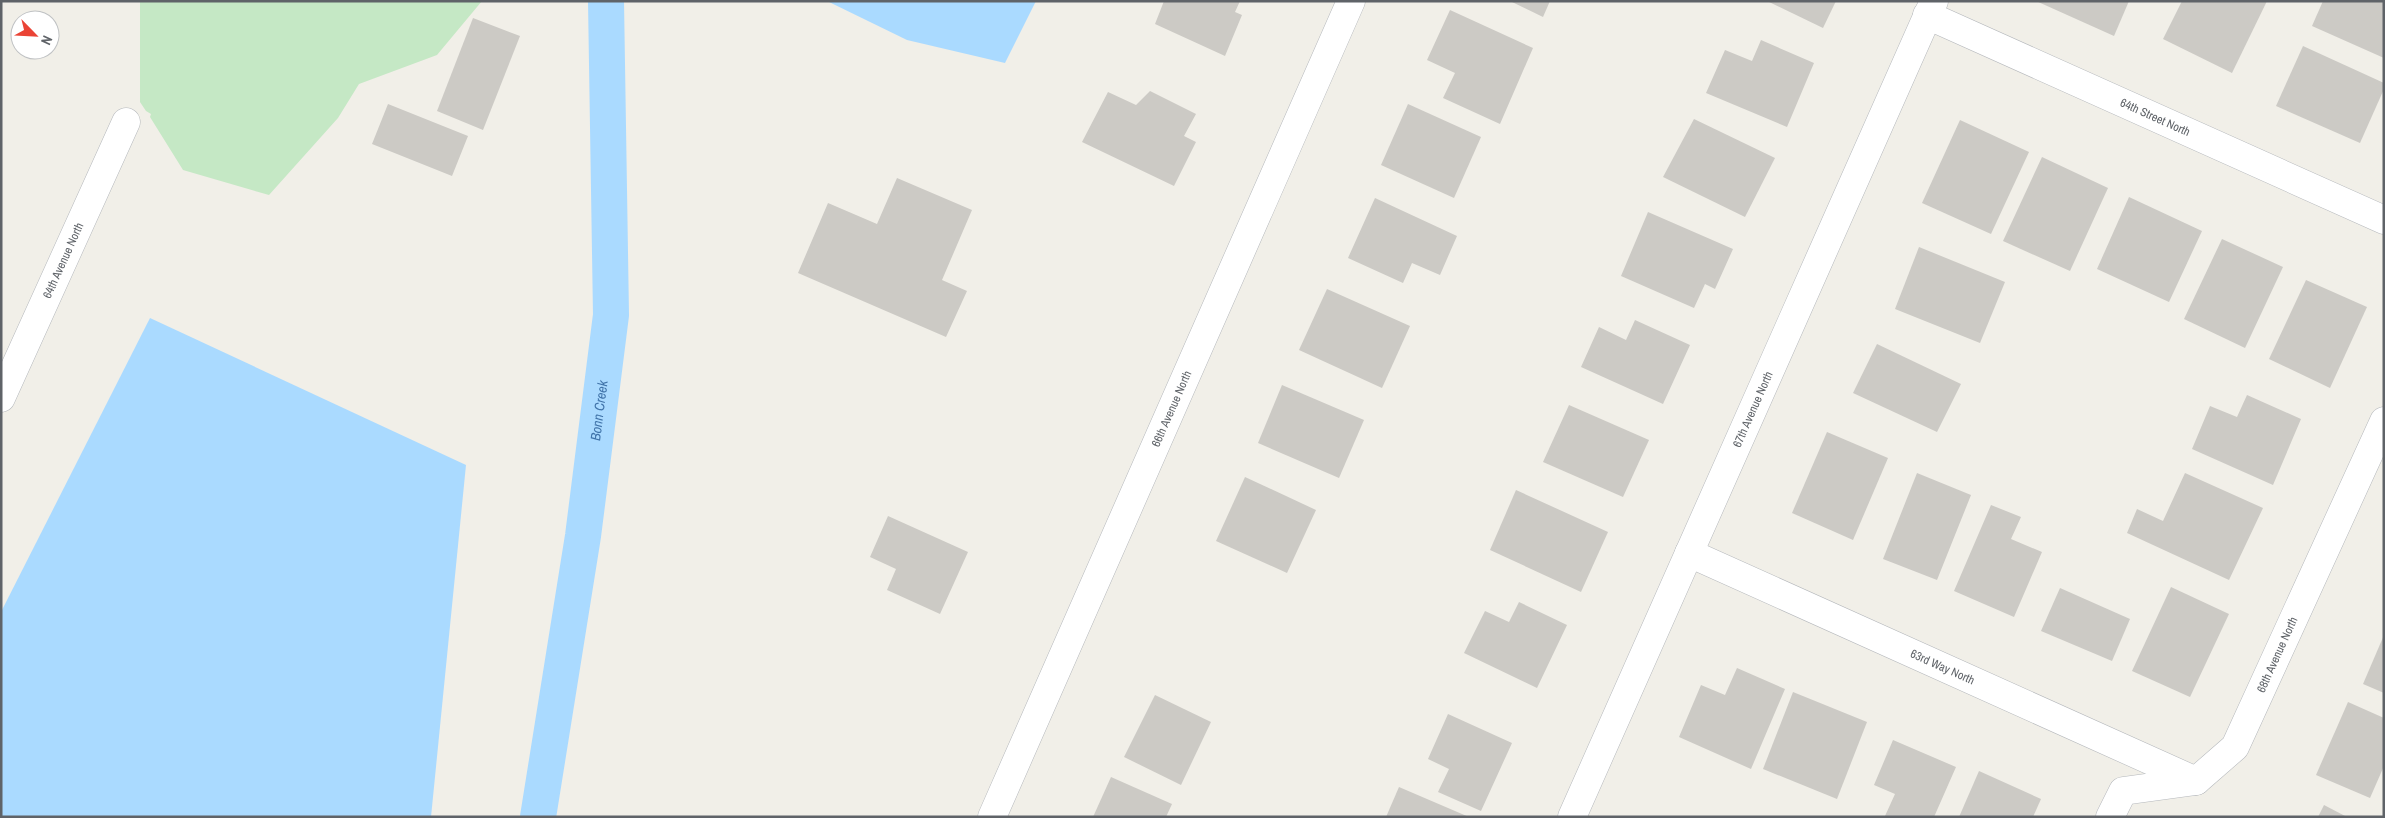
<svg xmlns="http://www.w3.org/2000/svg" width="2385" height="818" viewBox="0 0 2385 818" font-family="'Archivo Narrow',sans-serif">
	<style>
		.green { fill: #c5e8c5 }
		.water { fill: #aadaff }
		.lines { fill: none; stroke-linecap: round; stroke-linejoin: round }
		.canal { stroke: #aadaff; stroke-width: 36 }
		.building { fill: #cccac5 }
		.minor-casing { stroke: #b5b8bc; stroke-width: 29 }
		.minor { stroke: #fff; stroke-width: 28 }
		.labels { text-anchor: middle; stroke-width: 5; stroke-linejoin: round; paint-order: stroke }
		.street-label { font-size: 12px; fill: #5f6368; stroke: #fff }
		.water-label { font-size: 14px; font-style: italic; fill: #4174aa; stroke: #fff }
	</style>
	<rect width="100%" height="100%" fill="#f1efe8"/>
	<!-- green -->
	<polygon class="green" points="140,1 482,1 437,55 359,84 338,118 269,195 183,170 150,117 151,114 146,111 140,102"/>
	<!-- water -->
	<g class="water">
		<polygon points="827,1 1036,1 1005,63 907,40"/>
		<polygon points="150,318 466,465 431,817 1,817 1,612"/>
	</g>
	<g class="lines">
		<!-- canal -->
		<path class="canal" id="s1" d="M538,817L583,536L611,315L606,1"/>
	</g>
	<!-- building -->
	<g class="building">
		<polygon points="1164,1 1240,1 1235,12 1242,15 1225,56 1155,24"/>
		<polygon points="1510,1 1550,1 1543,17"/>
		<polygon points="1767,1 1836,1 1823,28"/>
		<polygon points="2036,1 2129,1 2114,36"/>
		<polygon points="2182,1 2267,1 2232,73 2163,39"/>
		<polygon points="2323,1 2384,1 2384,58 2312,26"/>
		<polygon points="1450,10 1533,48 1500,124 1443,98 1455,73 1427,60"/>
		<polygon points="473,18 520,36 483,130 437,111"/>
		<polygon points="1761,40 1814,63 1787,127 1706,93 1725,50 1752,61"/>
		<polygon points="2303,46 2384,83 2384,89 2360,143 2276,106"/>
		<polygon points="1150,91 1196,114 1184,136 1196,142 1174,186 1082,142 1108,92 1136,105"/>
		<polygon points="388,104 468,136 452,176 372,144"/>
		<polygon points="1408,104 1481,137 1454,198 1381,165"/>
		<polygon points="1694,119 1775,158 1745,217 1663,177"/>
		<polygon points="1960,120 2029,152 1991,234 1922,203"/>
		<polygon points="2042,157 2108,188 2070,271 2003,241"/>
		<polygon points="897,178 972,210 942,280 967,291 946,337 798,273 828,203 877,224"/>
		<polygon points="2129,197 2202,231 2169,302 2097,269"/>
		<polygon points="1375,198 1457,236 1440,275 1412,263 1403,283 1348,258"/>
		<polygon points="1648,212 1733,249 1715,289 1705,284 1694,308 1621,276"/>
		<polygon points="2222,239 2283,267 2245,348 2184,319"/>
		<polygon points="1919,247 2005,282 1980,343 1895,309"/>
		<polygon points="2306,280 2367,307 2330,388 2269,359"/>
		<polygon points="1327,289 1410,326 1382,388 1299,350"/>
		<polygon points="1635,320 1690,345 1663,404 1581,367 1599,327 1626,340"/>
		<polygon points="1877,344 1961,384 1937,432 1853,393"/>
		<polygon points="1282,385 1364,420 1339,478 1258,443"/>
		<polygon points="2247,395 2301,419 2273,485 2192,449 2210,406 2237,417"/>
		<polygon points="1569,405 1649,440 1623,497 1543,462"/>
		<polygon points="1827,432 1888,458 1853,540 1792,513"/>
		<polygon points="1917,473 1971,495 1937,580 1883,559"/>
		<polygon points="2185,473 2263,508 2229,580 2127,533 2137,509 2163,521"/>
		<polygon points="1245,477 1316,510 1287,573 1216,541"/>
		<polygon points="1516,490 1608,532 1581,592 1490,550"/>
		<polygon points="1991,505 2021,517 2011,539 2042,552 2014,617 1954,591"/>
		<polygon points="888,516 968,552 940,614 887,590 896,569 870,557"/>
		<polygon points="2171,587 2229,614 2190,697 2132,671"/>
		<polygon points="2060,588 2130,619 2112,661 2041,631"/>
		<polygon points="1519,602 1567,625 1537,688 1464,653 1485,611 1509,622"/>
		<polygon points="2384,635 2384,693 2363,684"/>
		<polygon points="1737,668 1785,689 1751,769 1679,737 1701,685 1725,695"/>
		<polygon points="1793,692 1867,722 1837,799 1763,769"/>
		<polygon points="1155,695 1211,722 1181,785 1124,757"/>
		<polygon points="2348,702 2384,718 2384,766 2370,798 2316,775"/>
		<polygon points="1448,714 1512,743 1481,811 1438,792 1449,769 1428,759"/>
		<polygon points="1893,740 1956,767 1934,817 1885,816 1895,794 1874,785"/>
		<polygon points="1979,771 2041,799 2033,817 1959,817"/>
		<polygon points="1111,777 1172,804 1166,817 1093,817"/>
		<polygon points="1399,787 1469,817 1386,817"/>
		<polygon points="2324,805 2347,817 2318,817"/>
	</g>
	<g class="lines">
		<defs>
			<g id="minor">
				<path id="s2" d="M1927,15L2384,220"/>
				<path id="s3" d="M1,398L126,122"/>
				<path id="s4" d="M1689,553L2196,781"/>
				<path id="s5" d="M992,817L1351,1"/>
				<path id="s6" d="M1572,817L1934,1"/>
				<path id="s7" d="M2110,817L2123,791L2196,781L2235,747L2384,421"/>
			</g>
		</defs>
		<!-- minor casing -->
		<use href="#minor" class="minor-casing"/>
		<!-- minor -->
		<use href="#minor" class="minor"/>
	</g>
	<g class="labels">
		<!-- street labels -->
		<g class="street-label">
			<text dy="4" stroke="none"><textPath href="#s2" startOffset="250">64th Street North</textPath></text>
			<text dy="4" stroke="none"><textPath href="#s3" startOffset="151">64th Avenue North</textPath></text>
			<text dy="4" stroke="none"><textPath href="#s5" startOffset="446">66th Avenue North</textPath></text>
			<text dy="4" stroke="none"><textPath href="#s6" startOffset="446">67th Avenue North</textPath></text>
			<text dy="4" stroke="none"><textPath href="#s7" startOffset="256">68th Avenue North</textPath></text>
			<text dy="4" stroke="none"><textPath href="#s4" startOffset="278">63rd Way North</textPath></text>
		</g>
		<!-- water labels -->
		<g class="water-label">
			<text dy="5" stroke="none"><textPath href="#s1" startOffset="411">Bonn Creek</textPath></text>
		</g>
	</g>
	<!-- border -->
	<rect width="2385" height="818" fill="none" stroke="#5f6368" stroke-width="5"/>
	<!-- north arrow -->
	<g transform="translate(35 35) rotate(114)"><circle r="24" fill="#ffffff" stroke="#bfc1c3"/>
	<path d="M0-4L9 19L0 12L-9 19Z" fill="#ea4335"/>
	<text y="-8" font-size="14" font-weight="bold" text-anchor="middle" fill="#5f6368">N</text>
	</g>
</svg>
